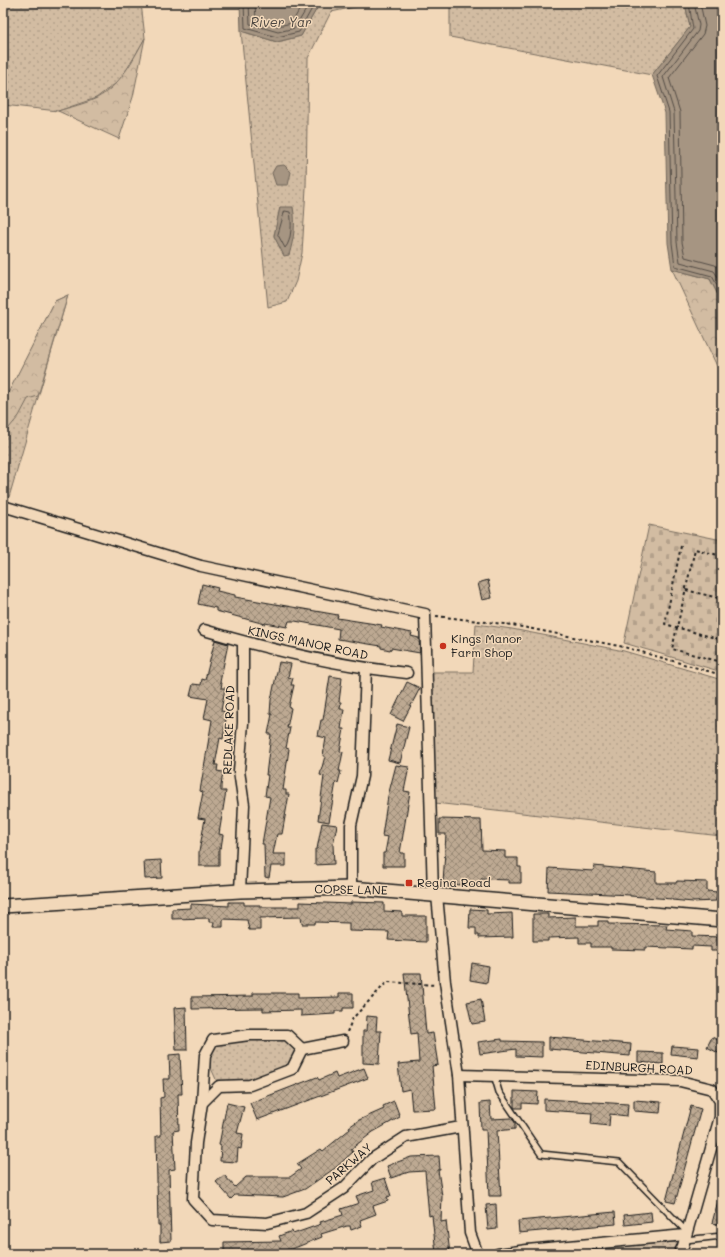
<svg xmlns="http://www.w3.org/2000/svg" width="725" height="1257" viewBox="0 0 725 1257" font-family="Mali,sans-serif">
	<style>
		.grass { fill: url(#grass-dots); stroke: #776c5f; fill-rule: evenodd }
		.forest { fill: url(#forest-crowns); stroke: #776c5f }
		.cemetery { fill: url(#cemetery-stones); stroke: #776c5f }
		.water { fill: #a69582; stroke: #6f6559 }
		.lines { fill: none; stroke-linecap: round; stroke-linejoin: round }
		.shore { stroke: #534c45; stroke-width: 1 }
		.building { fill: url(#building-cross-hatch); stroke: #1c1c1c }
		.service-casing { stroke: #1c1c1c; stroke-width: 8 }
		.minor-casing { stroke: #1c1c1c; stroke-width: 13 }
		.tertiary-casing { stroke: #1c1c1c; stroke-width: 16 }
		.path { stroke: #1c1c1c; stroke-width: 2; stroke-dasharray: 3 3; stroke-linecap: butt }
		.service { stroke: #f2d8b9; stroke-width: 5 }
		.minor { stroke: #f2d8b9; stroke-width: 10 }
		.tertiary { stroke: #f2d8b9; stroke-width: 13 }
		.poi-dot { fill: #c8321e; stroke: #f2d8b9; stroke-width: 1.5 }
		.labels { text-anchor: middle; stroke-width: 3; stroke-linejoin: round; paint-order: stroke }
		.poi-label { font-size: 12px; fill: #1c1c1c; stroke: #f2d8b9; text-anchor: start }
		.street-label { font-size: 12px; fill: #1c1c1c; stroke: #f2d8b9 }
		.water-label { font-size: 13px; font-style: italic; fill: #4c4640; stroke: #f2d8b9 }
	</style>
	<defs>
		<pattern id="grass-dots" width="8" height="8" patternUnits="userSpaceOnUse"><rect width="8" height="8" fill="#d2bca2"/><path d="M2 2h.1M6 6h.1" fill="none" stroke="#b4a18b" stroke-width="1.8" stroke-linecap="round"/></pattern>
		<pattern id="forest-crowns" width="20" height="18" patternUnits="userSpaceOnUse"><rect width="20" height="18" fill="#d2bca2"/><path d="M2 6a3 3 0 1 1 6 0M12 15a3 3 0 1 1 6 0" fill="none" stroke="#b4a18b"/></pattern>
		<pattern id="cemetery-stones" width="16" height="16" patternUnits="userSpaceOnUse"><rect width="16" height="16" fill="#d2bca2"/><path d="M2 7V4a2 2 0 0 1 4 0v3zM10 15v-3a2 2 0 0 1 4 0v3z" fill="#b4a18b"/></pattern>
		<pattern id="building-cross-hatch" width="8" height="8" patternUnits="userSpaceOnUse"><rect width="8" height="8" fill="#bda992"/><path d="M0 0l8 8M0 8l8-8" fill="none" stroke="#998976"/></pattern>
	</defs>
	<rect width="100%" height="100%" fill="#f2d8b9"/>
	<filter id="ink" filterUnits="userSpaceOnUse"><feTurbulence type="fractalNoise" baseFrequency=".025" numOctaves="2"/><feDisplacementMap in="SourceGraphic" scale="8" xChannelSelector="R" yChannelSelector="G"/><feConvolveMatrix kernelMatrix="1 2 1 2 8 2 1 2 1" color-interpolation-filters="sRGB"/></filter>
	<g filter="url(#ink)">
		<!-- grass -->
		<g class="grass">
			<polygon points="3,3 141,3 145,38 131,63 119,81 96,98 58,111 3,105"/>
			<path d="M320,3H374L331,12L308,58L306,188L302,253L296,281L287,302L268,307L241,31L277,42L301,36ZM280,208L284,255L274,236Z"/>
			<polygon points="450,3 685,3 690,27 652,75 450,37"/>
			<polygon points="68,295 7,504 3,502 3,404 55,301"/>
			<polygon points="476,624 512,629 624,651 722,680 721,836 435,803 431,672 473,672"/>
			<polygon points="287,1035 302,1049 292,1069 250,1085 219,1086 205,1055 213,1040"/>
			<polygon points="674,1242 677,1244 675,1254 538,1254"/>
		</g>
		<!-- forest -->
		<g class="forest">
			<path d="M145,38L133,97L119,139L58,111C70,107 85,104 97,98C121,85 132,61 145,38Z"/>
			<polygon points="672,269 710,279 722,303 722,377"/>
			<polygon points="68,295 38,396 28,399 19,416 3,435 3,403 55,301"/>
		</g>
		<!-- cemetery -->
		<polygon class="cemetery" points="649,525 722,540 722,672 624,643"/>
		<!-- water -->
		<g class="water">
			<polygon points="240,3 320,3 301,36 277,42 241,31"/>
			<polygon points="685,3 722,3 722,303 710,279 672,269 668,243 665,113 652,75 690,27"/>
			<polygon points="284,165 291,172 288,185 276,185 272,173 276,166"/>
			<path d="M280,207H293C296,224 294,238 289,255L284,256L274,236Z"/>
		</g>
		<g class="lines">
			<!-- shore -->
			<g class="shore">
				<polyline points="244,3 245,28 277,37 299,32 315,3"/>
				<polyline points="249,3 250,24 278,32 295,28 310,3"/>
				<polyline points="255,3 256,20 278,26 292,23 303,3"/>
				<polyline points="689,3 693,29 657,76 669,112 672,243 675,266 712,276 722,294"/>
				<polyline points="694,3 699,25 698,31 663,77 674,112 677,242 680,262 714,271 722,283"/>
				<polyline points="700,3 705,26 703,34 669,78 680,112 682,242 685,257 715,265 722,270"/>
				<path d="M285,211L290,212C292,221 292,241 285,248L278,235Z"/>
			</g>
		</g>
		<!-- building -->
		<g class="building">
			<polygon points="488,580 492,598 482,600 478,583"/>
			<polygon points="202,584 218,588 217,591 235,595 235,597 338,615 337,618 382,625 381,627 412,633 411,636 419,638 420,653 391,648 390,650 381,648 381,646 338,639 339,629 295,621 289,621 287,627 265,623 265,624 216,611 216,608 198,604"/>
			<polygon points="215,640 228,644 220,682 222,683 221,688 225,688 221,711 227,712 223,739 220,738 215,765 218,765 217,771 223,772 221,786 221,791 226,791 219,834 223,835 221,848 219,847 219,866 199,866 199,852 205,819 198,818 203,792 200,791 212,720 204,718 208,699 190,696 193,684 201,685 202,679 205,680"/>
			<polygon points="279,662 291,664 288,677 293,678 291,685 294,685 289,707 291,708 287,728 290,728 286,748 289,749 283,790 286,790 286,794 289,794 282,834 277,834 273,854 286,854 286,866 271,866 269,878 265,877 264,844 262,844 270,797 265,796 268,775 266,775 271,734 268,734 272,714 270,714 271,700"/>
			<polygon points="330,676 342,678 339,702 341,702 340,709 344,709 341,729 344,729 340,751 343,752 339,771 341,771 338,783 336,782 329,822 318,820 324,776 320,775 325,756 323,756 326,738 318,736 321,720 323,720"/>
			<polygon points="407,682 420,688 403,721 391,715"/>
			<polygon points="397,724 409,727 400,763 388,760"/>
			<polygon points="396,765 409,767 404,791 410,792 400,853 404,853 404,866 383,866 383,853 385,853 388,837 382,836 388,796"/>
			<polygon points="439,819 481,820 482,850 505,851 505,858 518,858 518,867 521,867 521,883 509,883 509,880 481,879 481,886 443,884 446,834 439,834"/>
			<polygon points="322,823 337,825 333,845 334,864 315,865 315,849 317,849"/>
			<polygon points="161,860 162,878 145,879 144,861"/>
			<polygon points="594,866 656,872 656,883 676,883 677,881 707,882 707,891 717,892 716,901 693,902 672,900 672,899 630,896 630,895 548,891 549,868 593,871"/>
			<polygon points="229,902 244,902 244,905 260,905 260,907 300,907 300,902 351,904 351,902 384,903 384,911 402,912 402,916 426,916 426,942 388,940 389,932 349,931 349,923 315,922 315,924 302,924 301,917 260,918 260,930 249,930 247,920 223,919 223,927 213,927 214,922 209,922 209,918 172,919 172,909 191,908 191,904 229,906"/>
			<polygon points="470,909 487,910 487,914 512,913 513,937 479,938 479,935 476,935 476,928 469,928"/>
			<polygon points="533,914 548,914 548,918 576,917 576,926 598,926 598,921 608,921 608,924 667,925 666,929 692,931 692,936 722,937 722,951 711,951 711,947 692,946 692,949 645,947 645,950 611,949 611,947 591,947 591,943 579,943 579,937 548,938 548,941 533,941"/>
			<polygon points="472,963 489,966 487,983 470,980"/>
			<polygon points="404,973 421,973 426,1034 433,1033 438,1065 432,1066 436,1109 412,1110 410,1089 401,1091 398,1064 419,1062 417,1033 411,1034"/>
			<polygon points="253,993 298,993 298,998 339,997 339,993 353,993 353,1008 343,1008 343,1011 335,1011 335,1014 301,1016 301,1010 263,1011 263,1008 192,1009 192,997 253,996"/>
			<polygon points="481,999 485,1022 472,1024 467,1002"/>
			<polygon points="186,1007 187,1050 176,1050 174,1008"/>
			<polygon points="367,1016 377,1017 376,1031 381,1031 379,1064 363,1063 363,1031 366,1031"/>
			<polygon points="549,1037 631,1044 630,1056 549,1049"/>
			<polygon points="712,1037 722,1042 722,1055 707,1047"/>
			<polygon points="502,1039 502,1041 542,1042 542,1057 516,1056 516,1049 480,1054 478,1042"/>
			<polygon points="672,1046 699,1048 698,1057 671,1054"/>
			<polygon points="638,1052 663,1053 663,1064 638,1062"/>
			<polygon points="180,1054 182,1094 178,1094 179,1130 173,1131 175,1169 169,1170 171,1241 160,1242 160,1225 158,1225 156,1136 161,1136 160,1098 164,1097 163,1079 170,1079 169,1055"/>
			<polygon points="364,1068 368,1078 257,1120 250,1103 317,1077 319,1080 335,1073 337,1078"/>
			<polygon points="514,1091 538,1092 537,1104 522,1103 522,1108 514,1108"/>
			<polygon points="544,1099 628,1104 627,1116 610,1114 609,1126 591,1124 592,1113 544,1110"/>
			<polygon points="634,1100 661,1102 660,1113 634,1111"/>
			<polygon points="394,1101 400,1117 373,1132 351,1149 353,1152 335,1168 305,1189 283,1197 235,1195 231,1199 216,1182 224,1175 235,1187 246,1177 290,1177 301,1169 297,1164 321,1149 323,1151 350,1129 349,1127 359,1120 384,1109 383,1106"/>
			<polygon points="490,1102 491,1119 511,1118 515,1122 515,1129 497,1131 501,1196 489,1196 486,1130 481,1130 480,1103"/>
			<polygon points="227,1103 244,1107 237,1133 243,1134 241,1149 238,1148 237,1162 220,1161 221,1146 219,1145"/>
			<polygon points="691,1106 701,1109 675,1203 666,1201"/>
			<polygon points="439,1156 440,1170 438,1170 442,1196 441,1222 446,1221 450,1254 436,1254 432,1215 429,1216 425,1171 409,1172 391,1178 387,1166 411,1157"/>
			<polygon points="385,1178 391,1196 387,1197 388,1201 373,1206 376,1214 360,1220 362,1226 351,1230 350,1226 347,1226 321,1234 322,1237 297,1247 274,1254 224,1254 224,1242 281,1241 279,1236 292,1231 293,1234 321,1224 320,1222 343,1215 341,1209 359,1203 356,1196 374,1190 372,1182"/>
			<polygon points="719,1197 722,1197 722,1225 712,1223"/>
			<polygon points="496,1204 497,1229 488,1230 486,1205"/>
			<polygon points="615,1212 616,1224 519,1233 518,1221"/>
			<polygon points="651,1212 652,1222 625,1225 624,1215"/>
		</g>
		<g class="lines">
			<defs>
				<g id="service">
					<polyline points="494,1075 499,1092 541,1154 619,1162 686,1231"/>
					<polyline points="685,1240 722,1236"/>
				</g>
				<g id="minor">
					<polyline points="3,506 201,566 425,614 433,894"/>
					<path d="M204,630C270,650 338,666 407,673"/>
					<polyline points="351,888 351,825 362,776 366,669"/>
					<polyline points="240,891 244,805 239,771 243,723 243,642"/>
					<polyline points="437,895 445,982 459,1075 470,1233 477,1252"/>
					<polyline points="302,1049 292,1069 250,1085 219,1086 202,1103 196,1143 193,1199 212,1220 267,1223 306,1213 344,1188 372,1159 406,1137 461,1127"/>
					<polyline points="302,1049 343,1041"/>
					<polyline points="459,1075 680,1081 712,1089 720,1101 720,1117 683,1246 679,1254"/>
					<polyline points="202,1103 205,1055 213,1040 249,1035 287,1035 302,1049"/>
					<polyline points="498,1254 527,1250 685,1235"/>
				</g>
				<polyline id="tertiary" points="3,906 240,891 351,888 722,920"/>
			</defs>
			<!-- service casing -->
			<use href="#service" class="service-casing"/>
			<!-- minor casing -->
			<use href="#minor" class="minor-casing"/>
			<!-- tertiary casing -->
			<use href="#tertiary" class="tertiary-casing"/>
			<!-- path -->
			<g class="path">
				<polyline points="681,546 665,624 722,640"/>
				<polyline points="722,556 695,549 672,649 722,662"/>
				<polyline points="686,590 722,599"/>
				<polyline points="436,616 512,625 624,647 722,675"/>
				<polyline points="347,1032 353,1018 387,982 436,985"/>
			</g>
			<!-- service -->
			<use href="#service" class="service"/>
			<!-- minor -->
			<use href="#minor" class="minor"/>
			<!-- tertiary -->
			<use href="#tertiary" class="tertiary"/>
		</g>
	</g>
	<!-- markers -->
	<g class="poi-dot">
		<circle cx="443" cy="646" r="4"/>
		<rect x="405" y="879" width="8" height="8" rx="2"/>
	</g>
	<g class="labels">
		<!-- poi labels -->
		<g class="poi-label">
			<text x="451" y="643">Kings Manor<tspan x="451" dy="14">Farm Shop</tspan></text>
			<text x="417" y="887">Regina Road</text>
		</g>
		<!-- street labels -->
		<g class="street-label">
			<text transform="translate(308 643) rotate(12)" y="4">KINGS MANOR ROAD</text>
			<text transform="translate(229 730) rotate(-88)" y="4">REDLAKE ROAD</text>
			<text transform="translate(351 890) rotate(1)" y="4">COPSE LANE</text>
			<text transform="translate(639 1068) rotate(3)" y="4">EDINBURGH ROAD</text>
			<text transform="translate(349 1164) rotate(-41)" y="4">PARKWAY</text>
		</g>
		<!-- water labels -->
		<g class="water-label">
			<text x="281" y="27">River Yar</text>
		</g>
	</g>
	<!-- margin -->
	<rect width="725" height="1257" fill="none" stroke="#f2d8b9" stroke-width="16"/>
	<rect x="8" y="8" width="709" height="1241" fill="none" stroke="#1c1c1c" stroke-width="1.5" filter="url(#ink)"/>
</svg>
